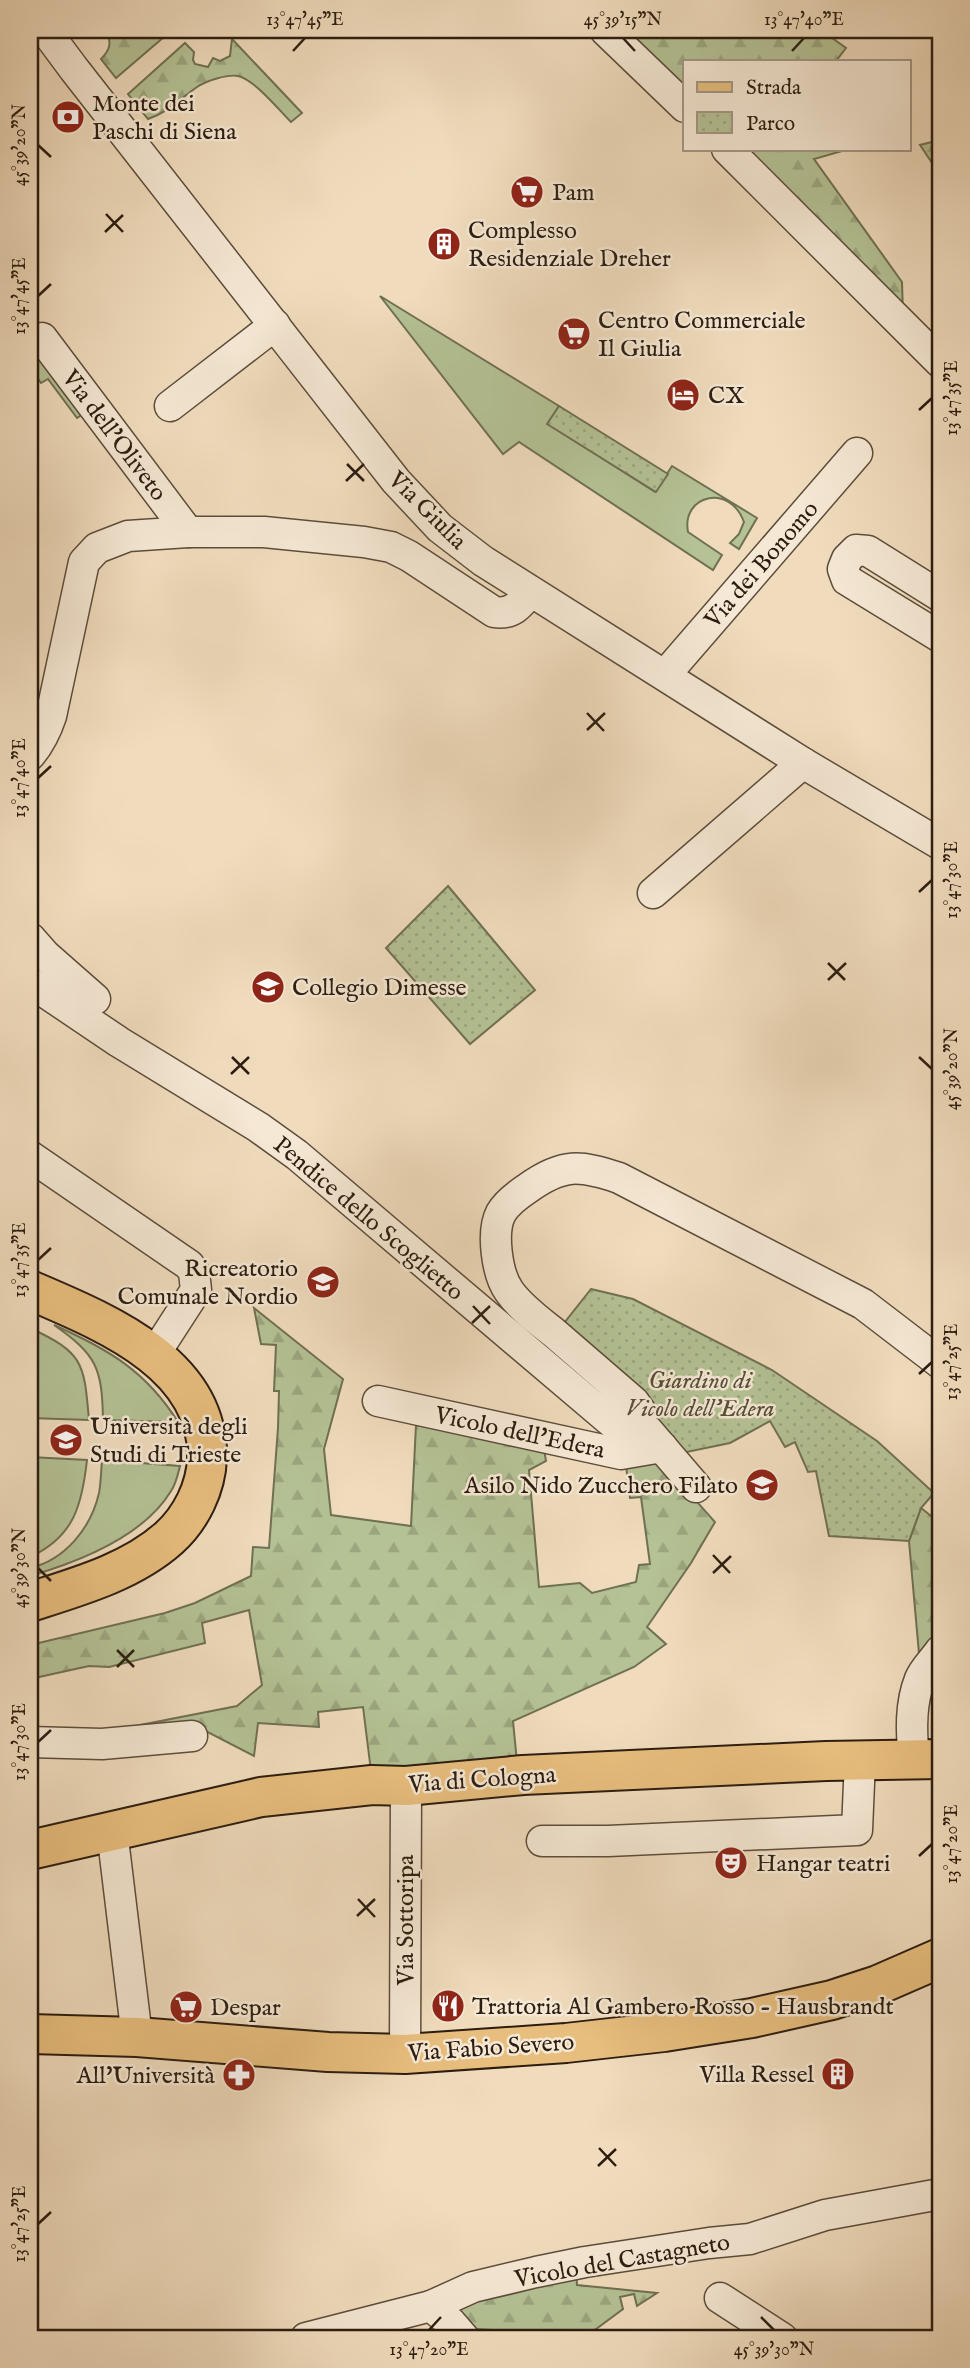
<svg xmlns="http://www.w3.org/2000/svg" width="970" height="2368" viewBox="0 0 970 2368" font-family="'IM FELL English',serif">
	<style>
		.grass { fill: #b4c295; stroke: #707053; stroke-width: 2 }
		.forest { fill: url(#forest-firs); stroke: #707053; stroke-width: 2 }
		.park { fill: url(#park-dots); stroke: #707053; stroke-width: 2 }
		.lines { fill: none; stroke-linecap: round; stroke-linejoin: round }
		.minor-casing { stroke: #5d4d3c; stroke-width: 33 }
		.major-casing { stroke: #2c1d11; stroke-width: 42 }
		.minor { stroke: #f5e8d4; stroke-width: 30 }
		.major { stroke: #e8be7e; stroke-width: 38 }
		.ticks { fill: none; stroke: #2c1d11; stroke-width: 2.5 }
		.labels { text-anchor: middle; stroke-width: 5; stroke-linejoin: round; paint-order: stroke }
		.poi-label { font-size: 24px; fill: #2c1d11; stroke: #f5e8d4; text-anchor: start }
		.street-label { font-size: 24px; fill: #2c1d11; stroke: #f5e8d4 }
		.park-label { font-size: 24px; font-style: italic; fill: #554f39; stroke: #f5e8d4 }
		.neatline { fill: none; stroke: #2c1d11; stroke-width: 2.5 }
		.ticks-label { font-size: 18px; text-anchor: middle; fill: #2c1d11 }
	</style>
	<defs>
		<pattern id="forest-firs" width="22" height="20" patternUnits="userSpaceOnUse" patternTransform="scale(1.75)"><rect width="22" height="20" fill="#b4c295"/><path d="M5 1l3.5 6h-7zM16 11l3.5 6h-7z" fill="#9ba67f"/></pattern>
		<pattern id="park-dots" width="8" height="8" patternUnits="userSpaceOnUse" patternTransform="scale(1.75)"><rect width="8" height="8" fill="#b4c295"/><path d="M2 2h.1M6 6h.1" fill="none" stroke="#9ba67f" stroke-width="1.8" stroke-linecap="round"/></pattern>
	</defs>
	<rect width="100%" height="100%" fill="#f0dcbd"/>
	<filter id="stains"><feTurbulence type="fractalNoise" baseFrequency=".00286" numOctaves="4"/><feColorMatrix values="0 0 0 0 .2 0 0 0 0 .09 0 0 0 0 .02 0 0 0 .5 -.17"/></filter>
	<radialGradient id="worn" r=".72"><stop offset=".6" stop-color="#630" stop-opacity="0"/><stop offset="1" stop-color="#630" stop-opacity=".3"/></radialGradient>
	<!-- grass -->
	<g class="grass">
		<path d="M380,296L559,406L548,424L655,492L672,466L757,518L739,549L730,543L739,534L744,522C730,483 681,495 688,532L722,555L713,570L519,442L503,454Z"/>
		<polygon points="32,347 83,414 77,418 48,379 41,383 30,367 30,348"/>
		<path d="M54,1325C108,1349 146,1371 178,1422L103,1420C102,1368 97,1355 54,1325Z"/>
		<path d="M30,1328C84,1353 84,1363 89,1420L30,1418Z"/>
		<path d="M30,1457L87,1460C82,1505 74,1537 30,1557Z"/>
		<path d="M102,1460L180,1466C178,1474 176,1484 171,1491C144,1536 78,1562 30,1576V1568C65,1560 91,1528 99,1493C101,1483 101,1471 102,1460Z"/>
	</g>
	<!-- forest -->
	<g class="forest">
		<path d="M107,30H170L171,31L116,78L101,59C111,49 111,43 107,30Z"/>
		<polygon points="615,30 821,30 846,48 836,61 685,61 685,98"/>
		<path d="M232,39L302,113L291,122C279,110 255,80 238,76C227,74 206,81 197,87C177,101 172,110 148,119L128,94L185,43L194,52L193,60L195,64L208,67L213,58L220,61L230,56Z"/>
		<polygon points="940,140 940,175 920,145"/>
		<polygon points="736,149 849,149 814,159 902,282 903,316"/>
		<polygon points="254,1308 343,1379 324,1449 331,1515 411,1526 416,1425 544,1449 546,1461 529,1470 539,1587 580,1583 592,1593 636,1582 639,1565 650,1564 641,1497 630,1498 626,1466 659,1459 715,1522 691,1563 647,1627 666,1644 634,1667 513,1721 517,1762 371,1771 363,1707 318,1712 319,1727 258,1723 254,1756 198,1727 94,1734 237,1706 262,1685 249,1610 202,1623 205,1643 109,1667 89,1666 30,1679 30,1645 165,1613 195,1603 251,1576 253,1547 269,1548 278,1428 279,1391 274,1391 276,1345 261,1344"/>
		<polygon points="921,1508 940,1523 940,1638 920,1665 909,1541"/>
		<polygon points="576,2269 577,2285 657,2293 637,2306 634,2294 620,2297 623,2309 588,2335 474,2329 453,2306"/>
	</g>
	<!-- park -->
	<g class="park">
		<polygon points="559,406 668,474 656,492 547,424"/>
		<polygon points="448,886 535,990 470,1044 386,948"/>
		<polygon points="591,1289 633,1299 772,1370 877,1441 934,1493 921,1508 909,1541 829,1536 816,1471 808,1472 795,1442 785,1447 770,1421 730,1443 677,1454 561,1327"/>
	</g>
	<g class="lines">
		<defs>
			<g id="minor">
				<polyline points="45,30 74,69 396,481 440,528 483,561 803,763 940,844"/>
				<polyline points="605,30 685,107"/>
				<polyline points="727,149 940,362"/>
				<polyline points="42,338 188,532"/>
				<polyline points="170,406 275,325"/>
				<polyline points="940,596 868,551 856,550 847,559 843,569 847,580 940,637"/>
				<polyline points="665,675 857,453"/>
				<path d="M30,755C40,743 46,731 51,716L84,562L97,548L128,536L188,532H264L364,542L391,547L409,556L494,612C512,615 520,605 530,592"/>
				<polyline points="653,893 803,763"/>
				<polyline points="30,938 45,955 95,999"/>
				<path d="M30,982L119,1042L258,1127L297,1155L614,1424L624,1429H634L641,1423V1412L634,1402C607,1379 580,1355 553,1332C538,1320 520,1307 509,1291C497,1274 491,1232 501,1213C506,1204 519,1194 528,1188C563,1163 580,1165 619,1178L863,1304L940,1363"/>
				<polyline points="30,1156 189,1265 194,1272 196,1290 154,1355"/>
				<polyline points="378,1401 621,1454 662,1447"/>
				<polyline points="648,1431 696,1487"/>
				<polyline points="30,1742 102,1744 192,1736"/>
				<path d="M914,1758C911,1732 910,1704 920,1679C924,1669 934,1660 940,1651"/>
				<polyline points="112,1831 137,2037"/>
				<polyline points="542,1841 608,1841 857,1830 860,1760"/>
				<polyline points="405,2054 406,1786"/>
				<polyline points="720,2298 782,2338"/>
				<polyline points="431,2306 451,2323 464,2338"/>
				<polyline points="306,2338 431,2306 473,2287 536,2272 585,2262 709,2243 750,2239 825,2215 940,2194"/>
			</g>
			<g id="major">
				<path d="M30,1290C102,1321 210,1363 207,1458C206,1488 191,1518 169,1538C131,1572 77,1587 30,1602"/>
				<polyline points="30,1850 261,1797 372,1785 406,1786 523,1775 826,1761 940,1759"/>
				<polyline points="30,2034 137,2037 328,2052 405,2054 566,2043 664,2032 752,2018 832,2000 878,1985 940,1958"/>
			</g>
		</defs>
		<!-- minor casing -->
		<use href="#minor" class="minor-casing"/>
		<!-- major casing -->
		<use href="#major" class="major-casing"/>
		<!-- minor -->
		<use href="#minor" class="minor"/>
		<!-- major -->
		<use href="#major" class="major"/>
	</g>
	<!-- ticks -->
	<path class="ticks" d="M623,38L635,51M293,51L305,38M792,51L804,38M38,145L51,157M106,214L123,232M105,232L123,215M38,296L51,284M919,410L932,398M347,464L364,481M346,481L364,464M587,713L604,731M587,730L605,713M38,778L51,766M919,892L932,880M828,963L845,980M828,980L846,963M232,1057L249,1074M919,1057L932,1069M231,1074L249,1057M38,1260L51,1248M473,1306L490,1324M472,1323L490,1306M919,1374L932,1362M713,1555L730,1573M38,1568L51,1581M713,1573L731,1556M117,1650L134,1667M117,1667L134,1650M38,1742L51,1730M919,1856L932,1844M358,1899L375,1917M357,1916L375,1899M599,2148L616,2166M598,2166L616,2149M38,2224L51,2212M761,2317L774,2330M429,2330L441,2317"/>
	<!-- icons -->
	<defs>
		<symbol id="bank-disc" viewBox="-11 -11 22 22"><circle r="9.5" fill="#8f2418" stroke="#f5e8d4"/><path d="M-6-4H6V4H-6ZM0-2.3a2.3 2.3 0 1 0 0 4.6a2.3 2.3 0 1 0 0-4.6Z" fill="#fff"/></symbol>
		<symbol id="supermarket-disc" viewBox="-11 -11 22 22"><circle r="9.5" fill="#8f2418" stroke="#f5e8d4"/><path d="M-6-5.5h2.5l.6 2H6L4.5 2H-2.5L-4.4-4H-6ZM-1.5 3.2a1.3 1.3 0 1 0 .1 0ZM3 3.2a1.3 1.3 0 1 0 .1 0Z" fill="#fff"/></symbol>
		<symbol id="building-disc" viewBox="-11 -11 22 22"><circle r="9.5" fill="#8f2418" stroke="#f5e8d4"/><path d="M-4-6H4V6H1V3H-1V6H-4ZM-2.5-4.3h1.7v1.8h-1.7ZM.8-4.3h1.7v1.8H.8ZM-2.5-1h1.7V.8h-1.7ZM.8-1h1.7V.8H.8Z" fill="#fff"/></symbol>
		<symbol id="hotel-disc" viewBox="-11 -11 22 22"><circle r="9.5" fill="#8f2418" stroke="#f5e8d4"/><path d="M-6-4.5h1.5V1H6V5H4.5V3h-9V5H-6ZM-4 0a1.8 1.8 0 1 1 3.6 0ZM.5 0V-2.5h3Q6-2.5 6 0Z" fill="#fff"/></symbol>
		<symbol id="school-disc" viewBox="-11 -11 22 22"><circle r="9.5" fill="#8f2418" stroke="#f5e8d4"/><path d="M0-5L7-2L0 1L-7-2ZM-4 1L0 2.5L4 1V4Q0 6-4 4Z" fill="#fff"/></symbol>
		<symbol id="university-disc" viewBox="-11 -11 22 22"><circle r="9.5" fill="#8f2418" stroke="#f5e8d4"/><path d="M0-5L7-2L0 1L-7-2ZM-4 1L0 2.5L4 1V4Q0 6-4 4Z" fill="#fff"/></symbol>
		<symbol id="theatre-disc" viewBox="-11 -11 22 22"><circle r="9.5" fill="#8f2418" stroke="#f5e8d4"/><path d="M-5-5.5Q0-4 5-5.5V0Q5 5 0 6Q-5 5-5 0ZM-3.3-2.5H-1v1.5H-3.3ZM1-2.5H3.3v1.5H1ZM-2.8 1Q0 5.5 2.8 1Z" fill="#fff"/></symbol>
		<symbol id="restaurant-disc" viewBox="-11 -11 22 22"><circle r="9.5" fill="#8f2418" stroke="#f5e8d4"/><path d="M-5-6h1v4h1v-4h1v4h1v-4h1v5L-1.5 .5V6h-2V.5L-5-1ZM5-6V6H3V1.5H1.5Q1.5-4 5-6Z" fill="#fff"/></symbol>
		<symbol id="pharmacy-disc" viewBox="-11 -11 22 22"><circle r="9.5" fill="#8f2418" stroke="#f5e8d4"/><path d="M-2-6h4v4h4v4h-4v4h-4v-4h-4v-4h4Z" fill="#fff"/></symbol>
	</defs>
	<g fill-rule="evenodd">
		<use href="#bank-disc" x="49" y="98" width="38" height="38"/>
		<use href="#supermarket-disc" x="508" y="173" width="38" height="38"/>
		<use href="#building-disc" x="425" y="225" width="38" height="38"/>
		<use href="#supermarket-disc" x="555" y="315" width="38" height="38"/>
		<use href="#hotel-disc" x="664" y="376" width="38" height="38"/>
		<use href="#school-disc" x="249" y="968" width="38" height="38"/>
		<use href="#school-disc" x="304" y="1263" width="38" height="38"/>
		<use href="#university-disc" x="47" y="1421" width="38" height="38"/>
		<use href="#school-disc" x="743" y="1466" width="38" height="38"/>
		<use href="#theatre-disc" x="712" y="1844" width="38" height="38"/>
		<use href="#restaurant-disc" x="429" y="1987" width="38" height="38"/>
		<use href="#supermarket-disc" x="167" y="1988" width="38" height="38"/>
		<use href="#building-disc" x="819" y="2055" width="38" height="38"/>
		<use href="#pharmacy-disc" x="220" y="2056" width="38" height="38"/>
	</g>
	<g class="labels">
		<!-- poi labels -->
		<g class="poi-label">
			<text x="92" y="111">Monte dei<tspan x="92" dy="28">Paschi di Siena</tspan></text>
			<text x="552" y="200">Pam</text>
			<text x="468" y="238">Complesso<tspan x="468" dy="28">Residenziale Dreher</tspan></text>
			<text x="598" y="328">Centro Commerciale<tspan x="598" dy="28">Il Giulia</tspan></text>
			<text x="708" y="403">CX</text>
			<text x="292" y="995">Collegio Dimesse</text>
			<text x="298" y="1276" text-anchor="end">Ricreatorio<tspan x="298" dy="28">Comunale Nordio</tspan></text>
			<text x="90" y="1434">Università degli<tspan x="90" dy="28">Studi di Trieste</tspan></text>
			<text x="738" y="1493" text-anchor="end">Asilo Nido Zucchero Filato</text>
			<text x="756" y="1871">Hangar teatri</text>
			<text x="472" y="2014">Trattoria Al Gambero Rosso - Hausbrandt</text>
			<text x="210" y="2015">Despar</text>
			<text x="814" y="2082" text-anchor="end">Villa Ressel</text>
			<text x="215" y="2083" text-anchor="end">All'Università</text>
		</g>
		<!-- street labels -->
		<g class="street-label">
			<text transform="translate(115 435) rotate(53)" y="8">Via dell'Oliveto</text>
			<text transform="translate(428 510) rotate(45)" y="8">Via Giulia</text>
			<text transform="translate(761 564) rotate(-49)" y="8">Via dei Bonomo</text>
			<text transform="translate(369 1218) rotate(40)" y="8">Pendice dello Scoglietto</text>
			<text transform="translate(520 1432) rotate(12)" y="8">Vicolo dell'Edera</text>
			<text transform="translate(482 1779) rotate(-4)" y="8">Via di Cologna</text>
			<text transform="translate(405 1920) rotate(-90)" y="8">Via Sottoripa</text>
			<text transform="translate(491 2047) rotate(-4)" y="8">Via Fabio Severo</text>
			<text transform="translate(622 2260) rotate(-10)" y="8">Vicolo del Castagneto</text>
		</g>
		<!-- park labels -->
		<g class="park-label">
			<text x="700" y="1388">Giardino di<tspan x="700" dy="28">Vicolo dell’Edera</tspan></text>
		</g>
	</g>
	<!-- margin -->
	<rect width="970" height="2368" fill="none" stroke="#f0dcbd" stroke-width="77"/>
	<!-- legend -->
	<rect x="683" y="60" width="228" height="91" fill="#f5e8d4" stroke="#a59786" stroke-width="2"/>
	<rect x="697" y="82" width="35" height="10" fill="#e8be7e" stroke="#a59786" stroke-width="2"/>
	<text x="746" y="94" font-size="21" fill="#2c1d11">Strada</text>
	<rect x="697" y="112" width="35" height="21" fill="url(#park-dots)" stroke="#a59786" stroke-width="2"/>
	<text x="746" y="130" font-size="21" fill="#2c1d11">Parco</text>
	<rect x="38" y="38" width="894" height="2292" class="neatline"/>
	<g class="ticks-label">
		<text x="305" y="25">13°47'45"E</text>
		<text x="623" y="25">45°39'15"N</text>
		<text x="804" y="25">13°47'40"E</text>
		<text transform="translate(19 145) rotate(-90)" y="6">45°39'20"N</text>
		<text transform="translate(19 296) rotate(-90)" y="6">13°47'45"E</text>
		<text transform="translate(951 398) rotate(-90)" y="6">13°47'35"E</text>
		<text transform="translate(19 778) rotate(-90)" y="6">13°47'40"E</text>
		<text transform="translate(951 880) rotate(-90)" y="6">13°47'30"E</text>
		<text transform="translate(951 1069) rotate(-90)" y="6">45°39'20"N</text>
		<text transform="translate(19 1260) rotate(-90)" y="6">13°47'35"E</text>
		<text transform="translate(951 1362) rotate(-90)" y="6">13°47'25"E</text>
		<text transform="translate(19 1568) rotate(-90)" y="6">45°39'30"N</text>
		<text transform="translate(19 1742) rotate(-90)" y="6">13°47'30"E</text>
		<text transform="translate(951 1844) rotate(-90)" y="6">13°47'20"E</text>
		<text transform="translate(19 2224) rotate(-90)" y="6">13°47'25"E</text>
		<text x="429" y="2355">13°47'20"E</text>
		<text x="774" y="2355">45°39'30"N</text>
	</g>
	<rect width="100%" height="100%" filter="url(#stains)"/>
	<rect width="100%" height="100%" fill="url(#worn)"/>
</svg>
